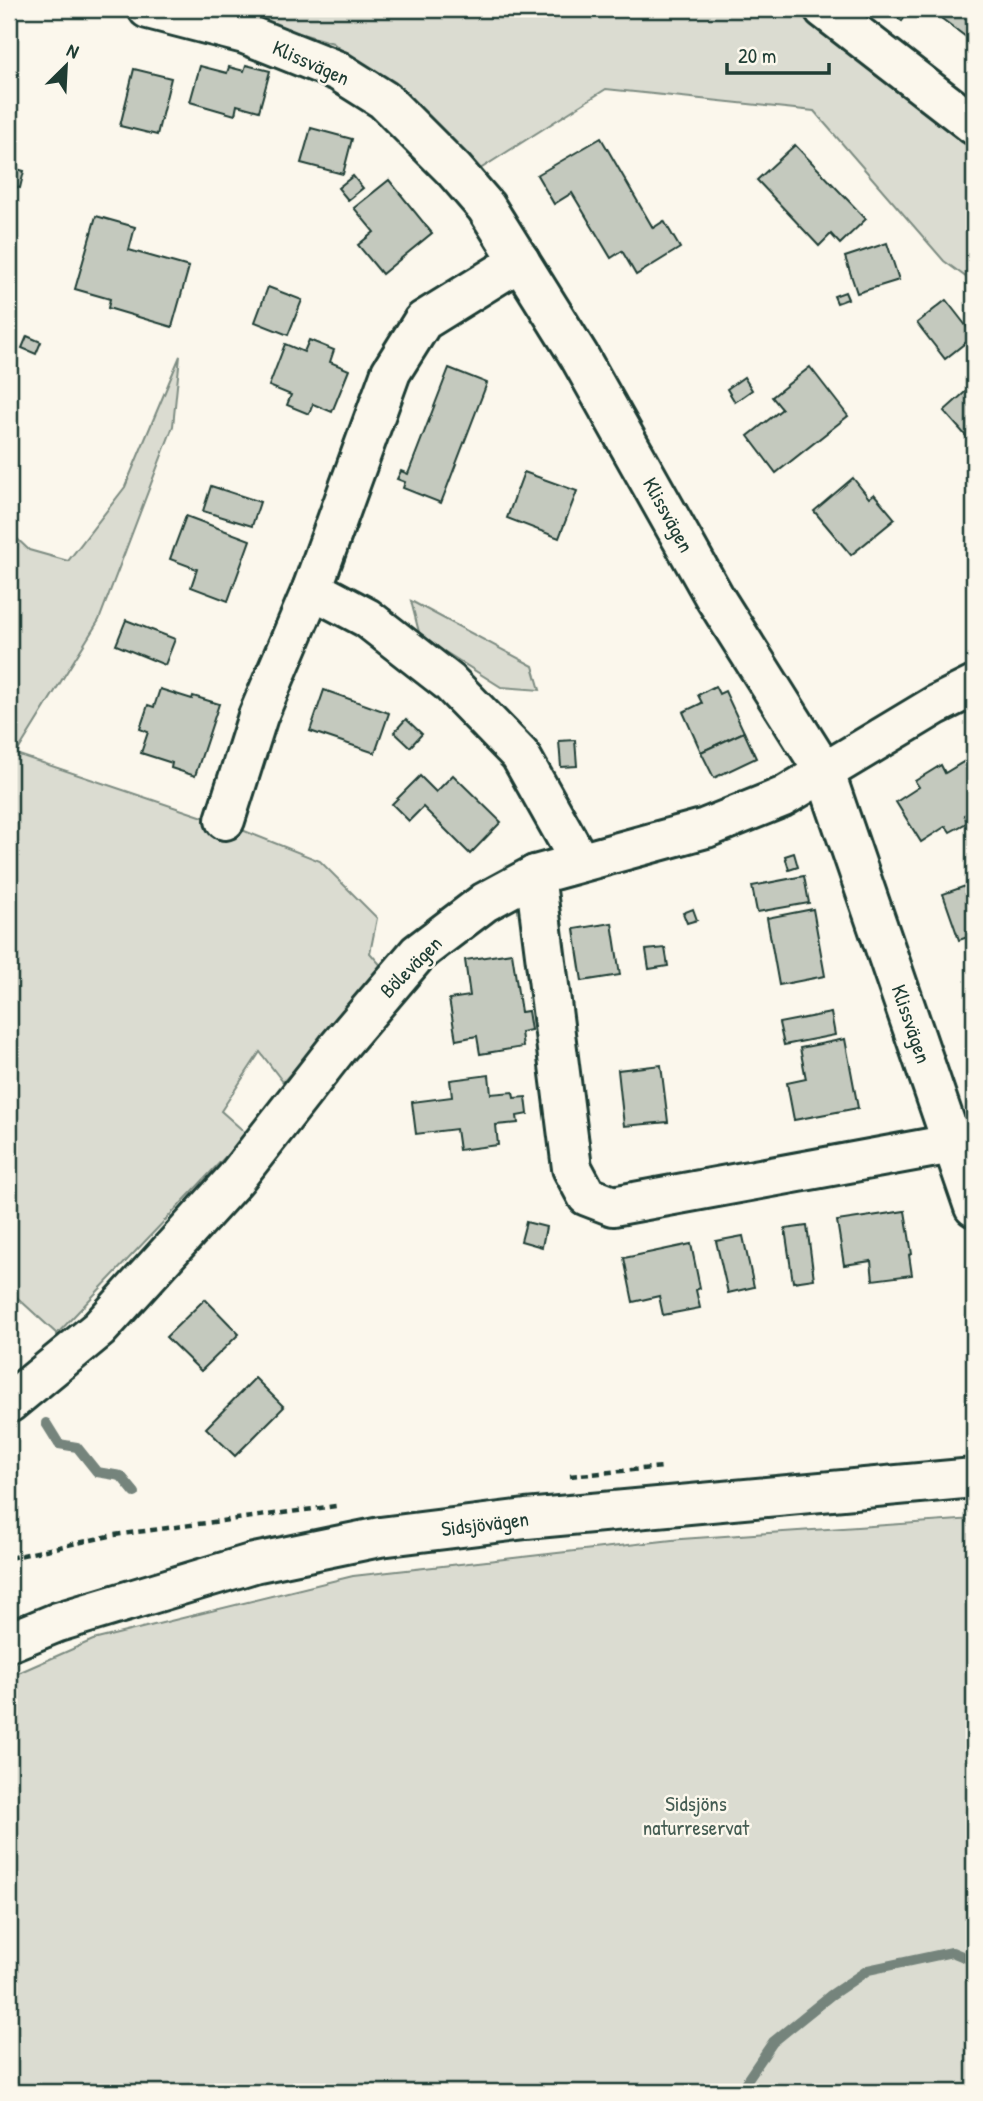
<svg xmlns="http://www.w3.org/2000/svg" width="983" height="2101" viewBox="0 0 983 2101" font-family="'Patrick Hand',sans-serif">
	<style>
		.green { fill: #dbdcd1; stroke: #7d8c82; stroke-width: 2 }
		.lines { fill: none; stroke-linecap: round; stroke-linejoin: round }
		.stream { stroke: #74847b; stroke-width: 10 }
		.building { fill: #c4c9be; stroke: #1f3d34; stroke-width: 2 }
		.minor-casing { stroke: #1f3d34; stroke-width: 44 }
		.major-casing { stroke: #1f3d34; stroke-width: 44 }
		.path { stroke: #1f3d34; stroke-width: 4.5; stroke-dasharray: 7 5; stroke-linecap: butt }
		.minor { stroke: #fbf7ec; stroke-width: 38 }
		.major { stroke: #fbf7ec; stroke-width: 38 }
		.labels { text-anchor: middle; stroke-width: 5; stroke-linejoin: round; paint-order: stroke }
		.street-label { font-size: 21px; fill: #1f3d34; stroke: #fbf7ec }
		.park-label { font-size: 21px; fill: #455d53; stroke: #fbf7ec }
	</style>
	<rect width="100%" height="100%" fill="#fbf7ec"/>
	<filter id="ink" filterUnits="userSpaceOnUse"><feTurbulence type="fractalNoise" baseFrequency=".0143" numOctaves="2"/><feDisplacementMap in="SourceGraphic" scale="14" xChannelSelector="R" yChannelSelector="G"/><feConvolveMatrix kernelMatrix="1 2 1 2 8 2 1 2 1" color-interpolation-filters="sRGB"/></filter>
	<g filter="url(#ink)">
		<!-- green -->
		<g class="green">
			<polygon points="217,9 801,9 974,140 974,283 944,261 814,111 606,89 477,171 333,43"/>
			<polygon points="180,356 173,426 99,620 16,754 242,830 320,861 377,918 370,953 384,969 283,1082 260,1052 221,1111 247,1134 57,1334 9,1290 9,531 29,550 68,561 125,487"/>
			<polygon points="411,601 533,666 540,690 501,687 420,636"/>
			<polygon points="974,1519 974,2092 9,2092 9,1677 93,1640 353,1576 681,1539"/>
		</g>
		<g class="lines">
			<!-- stream -->
			<g class="stream">
				<polyline points="46,1423 59,1444 77,1447 97,1472 121,1476 135,1493"/>
				<polyline points="739,2092 773,2042 831,1995 868,1970 952,1952 974,1961"/>
			</g>
		</g>
		<!-- building -->
		<g class="building">
			<polygon points="885,9 910,9 902,21"/>
			<polygon points="929,9 974,9 974,43"/>
			<polygon points="246,65 270,71 259,111 237,105 235,115 190,102 200,66 227,73 229,67 244,71"/>
			<polygon points="134,69 171,78 157,135 120,126"/>
			<polygon points="311,128 352,139 343,174 301,163"/>
			<polygon points="601,138 653,228 664,221 680,248 636,275 622,251 611,258 572,193 554,204 537,175"/>
			<polygon points="795,145 866,219 840,244 831,234 819,246 757,180"/>
			<polygon points="9,167 24,171 20,188 9,185"/>
			<polygon points="353,176 363,188 348,200 338,188"/>
			<polygon points="389,180 432,233 382,274 358,245 374,232 354,208"/>
			<polygon points="96,216 135,227 129,250 189,267 172,327 108,308 110,299 75,289"/>
			<polygon points="887,243 899,280 857,293 845,257"/>
			<polygon points="268,287 302,300 288,335 255,322"/>
			<polygon points="845,292 848,299 837,303 834,296"/>
			<polygon points="946,300 974,336 945,359 917,323"/>
			<polygon points="27,336 41,342 36,354 22,348"/>
			<polygon points="309,340 334,350 330,362 349,370 332,412 313,404 309,414 287,405 291,395 269,386 285,344 304,352"/>
			<polygon points="810,367 848,416 776,473 748,436 782,409 772,397"/>
			<polygon points="449,368 487,383 441,503 403,488 405,482 397,479 401,471 408,474"/>
			<polygon points="744,377 752,390 735,402 727,389"/>
			<polygon points="974,384 974,442 973,444 944,411"/>
			<polygon points="524,472 577,491 559,538 507,518"/>
			<polygon points="853,478 869,498 874,494 895,519 851,555 814,511"/>
			<polygon points="211,486 260,502 252,526 203,511"/>
			<polygon points="186,516 250,540 228,601 191,587 197,569 170,559"/>
			<polygon points="126,620 175,639 165,665 116,645"/>
			<polygon points="715,686 719,694 725,691 744,732 701,752 683,712 702,703 698,695"/>
			<polygon points="160,689 192,699 193,696 219,704 195,776 171,768 172,763 141,753 148,732 140,729 148,705 154,707"/>
			<polygon points="324,690 389,713 375,753 310,731"/>
			<polygon points="406,719 422,734 410,747 394,732"/>
			<polygon points="744,732 756,758 714,778 701,752"/>
			<polygon points="575,740 577,766 561,767 559,741"/>
			<polygon points="970,758 974,765 974,809 964,815 968,822 950,832 946,826 921,842 896,802 919,787 915,781 941,765 945,773"/>
			<polygon points="453,775 501,822 470,854 423,807 409,821 392,804 420,776 436,792"/>
			<polygon points="794,853 798,867 789,870 785,856"/>
			<polygon points="804,876 809,903 757,912 752,886"/>
			<polygon points="974,883 974,935 959,940 943,894"/>
			<polygon points="693,909 697,920 687,923 683,913"/>
			<polygon points="813,909 825,976 779,985 767,918"/>
			<polygon points="612,923 620,975 582,981 574,929"/>
			<polygon points="665,948 668,966 649,969 646,950"/>
			<polygon points="512,953 521,1012 528,1011 531,1030 521,1032 523,1047 480,1054 477,1036 456,1040 449,999 470,996 465,960"/>
			<polygon points="831,1013 835,1035 784,1045 779,1023"/>
			<polygon points="845,1039 858,1108 794,1120 787,1083 806,1079 800,1048"/>
			<polygon points="661,1065 668,1122 624,1126 618,1070"/>
			<polygon points="489,1075 491,1094 513,1092 514,1098 526,1097 528,1114 517,1116 518,1123 496,1125 498,1145 459,1150 456,1129 416,1134 412,1102 452,1097 450,1080"/>
			<polygon points="905,1211 912,1254 909,1255 912,1275 873,1280 871,1261 844,1265 837,1221"/>
			<polygon points="526,1222 546,1227 542,1247 521,1241"/>
			<polygon points="807,1226 814,1279 793,1282 785,1229"/>
			<polygon points="743,1236 754,1287 728,1293 716,1241"/>
			<polygon points="691,1244 700,1288 696,1290 700,1308 663,1315 659,1296 633,1302 624,1258"/>
			<polygon points="205,1299 239,1334 201,1371 166,1337"/>
			<polygon points="255,1378 284,1407 235,1456 206,1428"/>
		</g>
		<g class="lines">
			<defs>
				<g id="minor">
					<polyline points="148,9 245,34 338,71 384,100 454,170 486,207 579,356 715,598 825,773 974,1207"/>
					<polyline points="824,9 974,125"/>
					<polyline points="312,589 367,618 449,682 520,755 580,862"/>
					<polyline points="225,820 258,716 312,589 391,372 423,321 520,261"/>
					<polyline points="535,875 572,1168 587,1196 613,1206 952,1144"/>
					<polyline points="9,1403 99,1329 235,1179 339,1046 418,953 485,902 535,875 706,828 783,797 936,705 974,686"/>
				</g>
				<polyline id="major" points="9,1642 58,1622 254,1563 380,1537 526,1519 974,1478"/>
			</defs>
			<!-- minor casing -->
			<use href="#minor" class="minor-casing"/>
			<!-- major casing -->
			<use href="#major" class="major-casing"/>
			<!-- path -->
			<g class="path">
				<polyline points="570,1476 662,1467"/>
				<polyline points="9,1558 114,1535 336,1506"/>
			</g>
			<!-- minor -->
			<use href="#minor" class="minor"/>
			<!-- major -->
			<use href="#major" class="major"/>
		</g>
	</g>
	<g class="labels">
		<!-- street labels -->
		<g class="street-label">
			<text transform="translate(311 63) rotate(24)" y="7">Klissvägen</text>
			<text transform="translate(668 515) rotate(61)" y="7">Klissvägen</text>
			<text transform="translate(411 967) rotate(-45)" y="7">Bölevägen</text>
			<text transform="translate(911 1024) rotate(71)" y="7">Klissvägen</text>
			<text transform="translate(485 1524) rotate(-7)" y="7">Sidsjövägen</text>
		</g>
		<!-- park labels -->
		<g class="park-label">
			<text x="696" y="1811">Sidsjöns<tspan x="696" dy="24">naturreservat</tspan></text>
		</g>
	</g>
	<!-- margin -->
	<rect width="983" height="2101" fill="none" stroke="#fbf7ec" stroke-width="35"/>
	<rect x="18" y="18" width="948" height="2066" fill="none" stroke="#1f3d34" stroke-width="2.5" filter="url(#ink)"/>
	<!-- north arrow -->
	<g transform="translate(66 66) rotate(24)" stroke="#fbf7ec" stroke-width="5" paint-order="stroke">
	<path d="M0-5L12 26L0 18L-12 26Z" fill="#1f3d34"/>
	<text y="-10" font-size="19" font-weight="bold" text-anchor="middle" fill="#1f3d34">N</text>
	</g>
	<!-- scale -->
	<path d="M727 63v10h102v-10" fill="none" stroke="#1f3d34" stroke-width="3.5"/>
	<text x="738" y="63" font-size="21" fill="#1f3d34" stroke="#fbf7ec" stroke-width="5" paint-order="stroke">20 m</text>
</svg>
